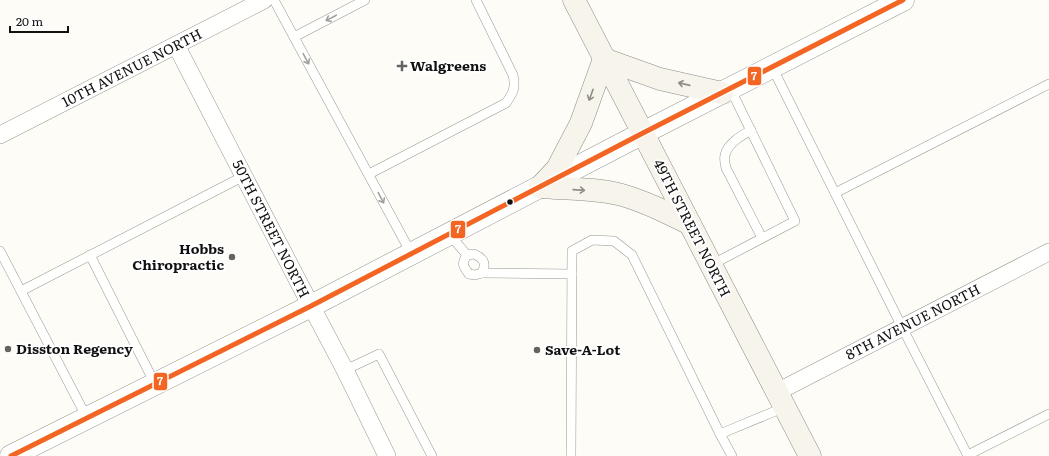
<svg xmlns="http://www.w3.org/2000/svg" width="1049" height="456" viewBox="0 0 1049 456" font-family="Literata,serif">
	<style>
		.lines { fill: none; stroke-linecap: round; stroke-linejoin: round }
		.service-casing { stroke: #979795; stroke-width: 10 }
		.minor-casing { stroke: #979795; stroke-width: 18 }
		.tertiary-casing { stroke: #979795; stroke-width: 23 }
		.secondary-casing { stroke: #8e8d8b; stroke-width: 23 }
		.service { stroke: #fffffe; stroke-width: 9 }
		.minor { stroke: #fffffe; stroke-width: 17 }
		.tertiary { stroke: #fffffe; stroke-width: 22 }
		.secondary { stroke: #f6f4eb; stroke-width: 22 }
		.bus-1-casing { stroke: #fff; stroke-width: 8 }
		.bus-1 { stroke: #f26522; stroke-width: 5 }
		.oneway { stroke: #a0a09f }
		.oneway2 { stroke: #8f8e89 }
		.poi-dot { fill: #646362; stroke: #fff; stroke-width: 1.5 }
		.bus-dot { fill: #111; stroke: #fff; stroke-width: 1.5 }
		.labels { text-anchor: middle; stroke-width: 4; stroke-linejoin: round; paint-order: stroke }
		.poi-label { font-size: 14px; font-weight: bold; fill: #111; stroke: #fff; text-anchor: start }
		.street-label { font-size: 14px; fill: #111; stroke: #fff }
		.line-badge { stroke: #fff; stroke-width: 1.5 }
		.badge-label { font-size: 11px; text-anchor: middle; font-weight: bold; fill: #fff }
	</style>
	<rect width="100%" height="100%" fill="#fdfcf7"/>
	<g class="lines">
		<defs>
			<g id="service">
				<polyline points="274,0 411,253"/>
				<polyline points="294,37 365,0"/>
				<polyline points="772,67 902,327 968,456"/>
				<path d="M751,130C741,136 728,143 725,155C724,159 725,164 726,168L762,238"/>
				<path d="M369,174L506,103C513,93 516,88 513,75L476,0"/>
				<polyline points="835,193 1049,84"/>
				<polyline points="449,234 467,255"/>
				<polyline points="0,251 87,418"/>
				<path d="M474,254C483,258 487,263 482,273L475,275L469,274C463,266 461,264 467,255Z"/>
				<polyline points="90,255 155,384"/>
				<polyline points="711,265 795,221 730,88"/>
				<polyline points="482,273 572,274"/>
				<polyline points="21,291 244,176"/>
				<polyline points="345,370 379,354 432,456"/>
				<polyline points="720,434 732,456"/>
				<polyline points="968,455 1049,414"/>
				<polyline points="571,456 572,251 592,240 614,241 632,255 720,434 785,407"/>
			</g>
			<g id="minor">
				<polyline points="176,45 298,281 345,370 387,456"/>
				<polyline points="0,135 264,0"/>
				<polyline points="777,392 1049,252"/>
			</g>
			<polyline id="tertiary" points="11,456 311,306 643,133 903,0"/>
			<g id="secondary">
				<polyline points="574,0 810,456"/>
				<polyline points="604,59 660,79 722,93"/>
				<path d="M540,187C566,189 597,188 622,195C646,202 668,213 690,224"/>
				<polyline points="540,187 557,169 581,123 604,59"/>
			</g>
		</defs>
		<!-- service casing -->
		<use href="#service" class="service-casing"/>
		<!-- minor casing -->
		<use href="#minor" class="minor-casing"/>
		<!-- tertiary casing -->
		<use href="#tertiary" class="tertiary-casing"/>
		<!-- secondary casing -->
		<use href="#secondary" class="secondary-casing"/>
		<!-- service -->
		<use href="#service" class="service"/>
		<!-- minor -->
		<use href="#minor" class="minor"/>
		<!-- tertiary -->
		<use href="#tertiary" class="tertiary"/>
		<!-- secondary -->
		<use href="#secondary" class="secondary"/>
		<defs>
			<polyline id="bus-1" points="11,456 311,306 643,133 903,0"/>
		</defs>
		<!-- bus-1 casing -->
		<use href="#bus-1" class="bus-1-casing"/>
		<!-- bus-1 -->
		<use href="#bus-1" class="bus-1"/>
	</g>
	<!-- one-way arrows -->
	<defs><path id="oneway-shaft" d="M-6 0H5M1.5-3L5.5 0L1.5 3" fill="none" stroke-width="1.6" stroke-linecap="round" stroke-linejoin="round"/></defs>
	<g class="oneway">
		<use href="#oneway-shaft" transform="translate(331 18) rotate(152)"/>
		<use href="#oneway-shaft" transform="translate(306 59) rotate(62)"/>
		<use href="#oneway-shaft" transform="translate(381 198) rotate(62)"/>
	</g>
	<g class="oneway2">
		<use href="#oneway-shaft" transform="translate(684 84) rotate(-167)"/>
		<use href="#oneway-shaft" transform="translate(591 95) rotate(110)"/>
		<use href="#oneway-shaft" transform="translate(579 190) rotate(4)"/>
	</g>
	<!-- markers -->
	<g class="poi-dot">
		<path d="M400 60h4v4h4v4h-4v4h-4v-4h-4v-4h4z"/>
		<circle cx="232" cy="257" r="4"/>
		<circle cx="8" cy="349" r="4"/>
		<circle cx="537" cy="350" r="4"/>
	</g>
	<circle class="bus-dot" cx="510" cy="202" r="3.5"/>
	<g class="labels">
		<!-- poi labels -->
		<g class="poi-label">
			<text x="410" y="71">Walgreens</text>
			<text x="224" y="254" text-anchor="end">Hobbs<tspan x="224" dy="16">Chiropractic</tspan></text>
			<text x="16" y="354">Disston Regency</text>
			<text x="545" y="355">Save-A-Lot</text>
		</g>
		<!-- street labels -->
		<g class="street-label">
			<text transform="translate(132 68) rotate(-27)" y="5">10TH AVENUE NORTH</text>
			<text transform="translate(692 228) rotate(63)" y="5">49TH STREET NORTH</text>
			<text transform="translate(271 229) rotate(63)" y="5">50TH STREET NORTH</text>
			<text transform="translate(913 322) rotate(-27)" y="5">8TH AVENUE NORTH</text>
		</g>
	</g>
	<g class="line-badge">
		<rect x="747" y="66" width="15" height="20" rx="4" fill="#f26522"/>
		<rect x="450" y="220" width="16" height="19" rx="4" fill="#f26522"/>
		<rect x="153" y="372" width="15" height="19" rx="4" fill="#f26522"/>
	</g>
	<g class="badge-label">
		<text x="754" y="80">7</text>
		<text x="458" y="233">7</text>
		<text x="160" y="385">7</text>
	</g>
	<!-- scale -->
	<path d="M10 26v6h58v-6" fill="none" stroke="#111111" stroke-width="2"/>
	<text x="16" y="26" font-size="12" fill="#111111" stroke="#ffffff" stroke-width="3" paint-order="stroke">20 m</text>
</svg>
